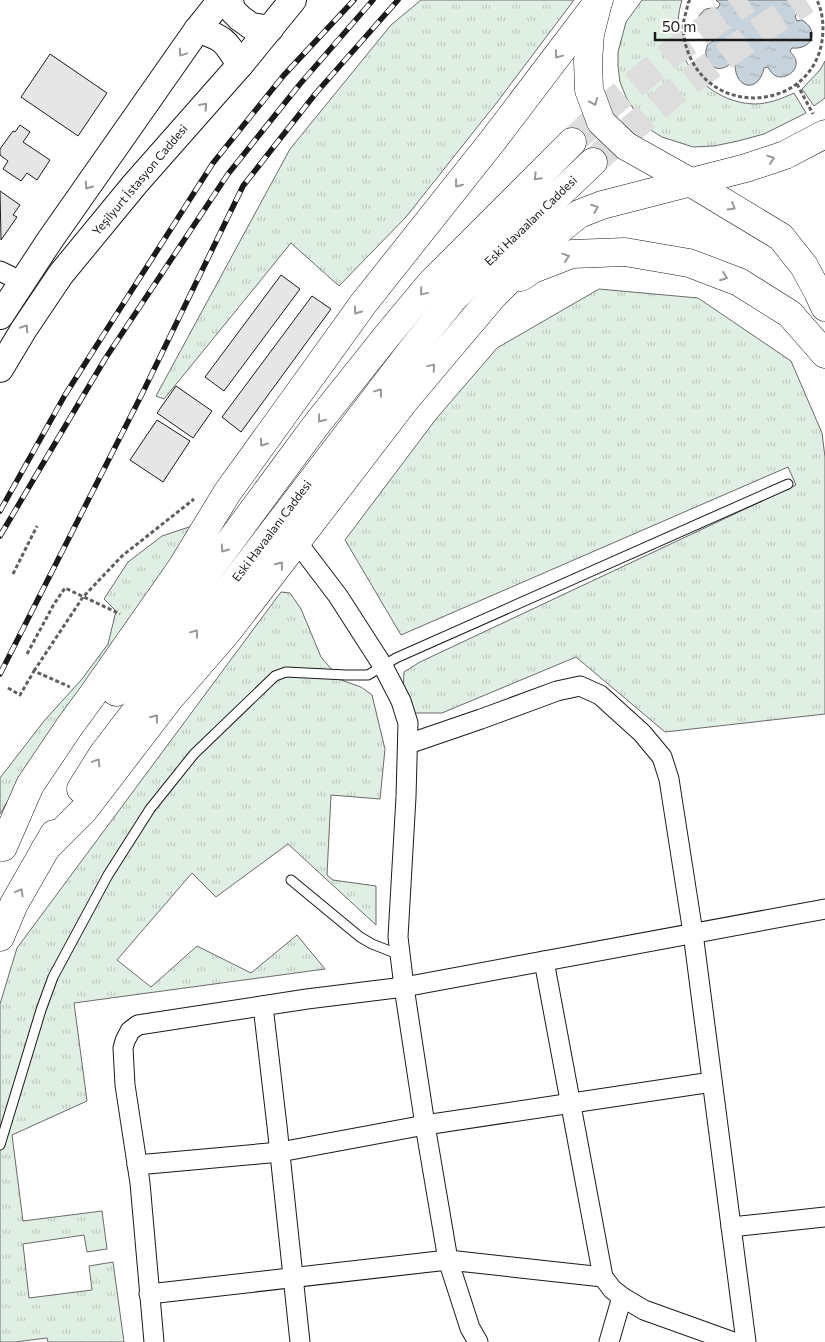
<svg xmlns="http://www.w3.org/2000/svg" width="825" height="1342" viewBox="0 0 825 1342" font-family="Commissioner,sans-serif">
	<style>
		.grass { fill: url(#grass-tufts); stroke: #6a6a6a }
		.water { fill: url(#water-ripples); stroke: #6a6a6a }
		.building { fill: #e6e6e6; stroke: #1a1a1a }
		.lines { fill: none; stroke-linecap: round; stroke-linejoin: round }
		.highway-tunnel { stroke: #ddd; stroke-width: 28; stroke-dasharray: 28 14; stroke-linecap: butt }
		.lane-casing { stroke: #1a1a1a; stroke-width: 11 }
		.street-casing { stroke: #1a1a1a; stroke-width: 21 }
		.secondary-casing { stroke: #1a1a1a; stroke-width: 28 }
		.primary-casing { stroke: #1a1a1a; stroke-width: 29 }
		.highway-casing { stroke: #1a1a1a; stroke-width: 29 }
		.path { stroke: #5f5f5f; stroke-width: 3; stroke-dasharray: 4 2.5; stroke-linecap: butt }
		.lane { stroke: #fff; stroke-width: 9 }
		.street { stroke: #fff; stroke-width: 19 }
		.secondary { stroke: #fff; stroke-width: 26 }
		.primary { stroke: #fff; stroke-width: 28 }
		.highway { stroke: #fff; stroke-width: 28 }
		.rail-casing { stroke: #1a1a1a; stroke-width: 5.5 }
		.rail { stroke: #fff; stroke-width: 4; stroke-dasharray: 11; stroke-linecap: butt }
		.oneway { stroke: #989898 }
		.labels { text-anchor: middle; stroke-width: 4; stroke-linejoin: round; paint-order: stroke }
		.street-label { font-size: 12px; fill: #1a1a1a; stroke: #fff }
	</style>
	<defs>
		<pattern id="grass-tufts" width="24" height="20" patternUnits="userSpaceOnUse" patternTransform="scale(1.25)"><rect width="24" height="20" fill="#e0efe3"/><path d="M3 7l-1-3M5 7V3M7 7l1-3M15 17l-1-3M17 17v-4M19 17l1-3" fill="none" stroke="#c0ccc2"/></pattern>
		<pattern id="water-ripples" width="26" height="14" patternUnits="userSpaceOnUse" patternTransform="scale(1.25)"><rect width="26" height="14" fill="#c6d2dc"/><path d="M2 4q2-2 4 0t4 0M15 11q2-2 4 0t4 0" fill="none" stroke="#aab4bc"/></pattern>
	</defs>
	<rect width="100%" height="100%" fill="#fff"/>
	<!-- grass -->
	<g class="grass">
		<polygon points="421,0 574,0 498,101 406,217 339,286 291,243 164,399 156,396 290,149 391,25"/>
		<path d="M642,0H682C678,13 677,25 679,38C683,74 718,103 754,104C768,104 781,99 794,93L806,113L764,134L738,141L714,146L693,147L662,137L649,129L639,118L626,97L620,82L618,66V52L626,22Z"/>
		<polygon points="825,61 825,98 814,106 802,89 820,70"/>
		<polygon points="599,289 698,298 791,361 822,433 825,457 825,714 665,732 576,657 442,713 413,713 403,697 404,672 420,662 796,485 788,467 401,635 345,540 436,419 497,348"/>
		<polygon points="192,526 191,533 14,791 0,814 0,778 44,721 82,679 108,644 116,611 104,599 128,562 162,536"/>
		<polygon points="281,592 290,593 301,609 321,657 341,680 361,687 372,695 385,749 380,799 331,795 327,875 333,880 376,886 376,925 288,844 216,897 192,873 117,960 151,987 197,946 251,973 297,935 325,969 74,1003 87,1101 12,1135 23,1221 102,1211 107,1249 87,1252 84,1235 23,1244 29,1298 92,1290 89,1266 113,1262 124,1342 48,1342 47,1338 15,1342 0,1342 0,1004 17,948"/>
	</g>
	<!-- water -->
	<path class="water" d="M716,0H805L804,7L795,16L797,21L802,20C820,31 812,50 792,48L790,51C792,54 796,58 796,61C798,71 785,80 776,76C772,74 770,71 768,67L764,68C759,93 735,90 735,64L732,63C727,66 722,70 716,68C705,65 704,52 708,44L715,40L714,37C710,36 706,36 703,33C695,27 697,13 706,9C710,8 714,8 718,8L720,4Z"/>
	<!-- building -->
	<g class="building">
		<polygon points="50,54 107,93 78,136 21,97"/>
		<polygon points="20,125 30,132 23,142 50,160 37,180 27,173 21,181 3,169 8,161 0,155 0,149 13,131 15,132"/>
		<polygon points="0,191 20,205 13,215 17,217 1,240"/>
		<polygon points="281,275 300,289 224,391 205,377"/>
		<polygon points="312,296 331,309 241,432 222,417"/>
		<polygon points="176,386 212,411 193,438 157,413"/>
		<polygon points="157,420 190,441 163,482 130,460"/>
	</g>
	<g class="lines">
		<!-- highway-tunnel -->
		<g class="highway-tunnel">
			<polyline points="572,142 612,103 671,54 736,7 748,0"/>
			<polyline points="593,162 672,94 759,31 806,0"/>
		</g>
		<defs>
			<g id="lane">
				<polyline points="291,880 360,937 372,944 400,955"/>
				<polyline points="0,1145 41,1010 53,977 108,875 150,809 194,754 275,676 286,672 346,675 368,675 396,658 788,484"/>
			</g>
			<g id="street">
				<polyline points="0,271 22,282"/>
				<polyline points="297,542 338,596 383,666 401,701 408,723 406,797 398,937 404,987 425,1125 448,1260 470,1328 478,1342"/>
				<polyline points="408,744 481,719 557,691 580,686 600,695 642,733 662,757 669,779 693,933 746,1342"/>
				<polyline points="544,961 603,1277 612,1289 622,1297 644,1310 733,1342"/>
				<polyline points="263,1006 277,1126 300,1342"/>
				<polyline points="137,1165 280,1152 425,1125 712,1082"/>
				<polyline points="731,1227 825,1217"/>
				<polyline points="149,1294 448,1260 603,1277"/>
				<polyline points="154,1342 140,1183 125,1085 123,1048 125,1041 130,1031 138,1025 307,999 404,987 825,909"/>
				<polyline points="609,1342 622,1297"/>
			</g>
			<g id="secondary">
				<polyline points="230,0 232,10 240,18 251,26 270,29"/>
				<path d="M197,30C224,37 226,42 240,65"/>
				<polyline points="0,316 50,240 197,30 221,0"/>
				<polyline points="0,369 24,329 61,274 135,184 240,65 293,0"/>
			</g>
			<polyline id="primary" points="599,0 598,2 590,34 588,61 589,90 601,122 626,146 690,182 781,237 804,266 818,292 825,307"/>
			<g id="highway">
				<polyline points="521,277 533,269 572,254 625,252 689,263 739,282 790,314 825,354"/>
				<polyline points="116,692 195,589 316,425 386,337 431,283 572,142"/>
				<polyline points="81,789 103,754 412,350 453,299 503,247 593,162"/>
				<polyline points="3,847 30,785 69,727 91,697 182,567 227,493 363,304 494,139 598,2"/>
				<polyline points="45,849 84,810 169,699 228,631 406,399 493,296 559,230 579,214 602,205 746,168 785,155 825,134"/>
				<polyline points="0,937 14,904 54,834"/>
			</g>
		</defs>
		<!-- lane casing -->
		<use href="#lane" class="lane-casing"/>
		<!-- street casing -->
		<use href="#street" class="street-casing"/>
		<!-- secondary casing -->
		<use href="#secondary" class="secondary-casing"/>
		<!-- primary casing -->
		<use href="#primary" class="primary-casing"/>
		<!-- highway casing -->
		<use href="#highway" class="highway-casing"/>
		<!-- path -->
		<g class="path">
			<path d="M690,0L688,3C687,10 684,18 683,25C683,37 686,49 691,59C720,119 812,107 822,41C824,27 823,13 817,0"/>
			<polyline points="797,84 813,114"/>
			<polyline points="13,574 37,526"/>
			<polyline points="27,654 54,604 65,588 120,614"/>
			<polyline points="34,671 83,597 122,556 194,499"/>
			<polyline points="8,688 20,695 34,671 70,687"/>
		</g>
		<!-- lane -->
		<use href="#lane" class="lane"/>
		<!-- street -->
		<use href="#street" class="street"/>
		<!-- secondary -->
		<use href="#secondary" class="secondary"/>
		<!-- primary -->
		<use href="#primary" class="primary"/>
		<!-- highway -->
		<use href="#highway" class="highway"/>
		<defs>
			<g id="rail">
				<polyline points="0,511 65,395 213,163 284,75 354,0"/>
				<polyline points="0,536 105,359 228,174 300,84 373,0"/>
				<polyline points="0,674 142,394 243,186 316,93 398,0"/>
			</g>
		</defs>
		<!-- rail casing -->
		<use href="#rail" class="rail-casing"/>
		<!-- rail -->
		<use href="#rail" class="rail"/>
	</g>
	<!-- one-way arrows -->
	<defs><path id="oneway-chevron" d="M-2-3.5L2.5 0L-2 3.5" fill="none" stroke-width="1.6" stroke-linecap="round" stroke-linejoin="round" transform="scale(1.25)"/></defs>
	<g class="oneway">
		<use href="#oneway-chevron" transform="translate(182 53) rotate(124)"/>
		<use href="#oneway-chevron" transform="translate(558 55) rotate(127)"/>
		<use href="#oneway-chevron" transform="translate(594 102) rotate(68)"/>
		<use href="#oneway-chevron" transform="translate(204 106) rotate(-49)"/>
		<use href="#oneway-chevron" transform="translate(771 159) rotate(-18)"/>
		<use href="#oneway-chevron" transform="translate(537 177) rotate(135)"/>
		<use href="#oneway-chevron" transform="translate(458 184) rotate(128)"/>
		<use href="#oneway-chevron" transform="translate(88 186) rotate(125)"/>
		<use href="#oneway-chevron" transform="translate(732 207) rotate(31)"/>
		<use href="#oneway-chevron" transform="translate(595 208) rotate(-21)"/>
		<use href="#oneway-chevron" transform="translate(566 257) rotate(-18)"/>
		<use href="#oneway-chevron" transform="translate(724 277) rotate(20)"/>
		<use href="#oneway-chevron" transform="translate(423 292) rotate(130)"/>
		<use href="#oneway-chevron" transform="translate(357 311) rotate(126)"/>
		<use href="#oneway-chevron" transform="translate(25 328) rotate(-57)"/>
		<use href="#oneway-chevron" transform="translate(432 367) rotate(-50)"/>
		<use href="#oneway-chevron" transform="translate(379 392) rotate(-53)"/>
		<use href="#oneway-chevron" transform="translate(321 419) rotate(128)"/>
		<use href="#oneway-chevron" transform="translate(263 443) rotate(126)"/>
		<use href="#oneway-chevron" transform="translate(224 549) rotate(126)"/>
		<use href="#oneway-chevron" transform="translate(280 565) rotate(-52)"/>
		<use href="#oneway-chevron" transform="translate(195 633) rotate(-53)"/>
		<use href="#oneway-chevron" transform="translate(155 718) rotate(-52)"/>
		<use href="#oneway-chevron" transform="translate(97 762) rotate(-59)"/>
		<use href="#oneway-chevron" transform="translate(20 892) rotate(-61)"/>
	</g>
	<g class="labels">
		<!-- street labels -->
		<g class="street-label">
			<text transform="translate(140 180) rotate(-50)" y="4">Yeşilyurt İstasyon Caddesi</text>
			<text transform="translate(531 221) rotate(-44)" y="4">Eski Havaalanı Caddesi</text>
			<text transform="translate(272 531) rotate(-53)" y="4">Eski Havaalanı Caddesi</text>
		</g>
	</g>
	<!-- scale -->
	<path d="M655 32v8h156v-8" fill="none" stroke="#1a1a1a" stroke-width="2.5"/>
	<text x="662" y="32" font-size="15" fill="#1a1a1a" stroke="#ffffff" stroke-width="4" paint-order="stroke">50 m</text>
</svg>
